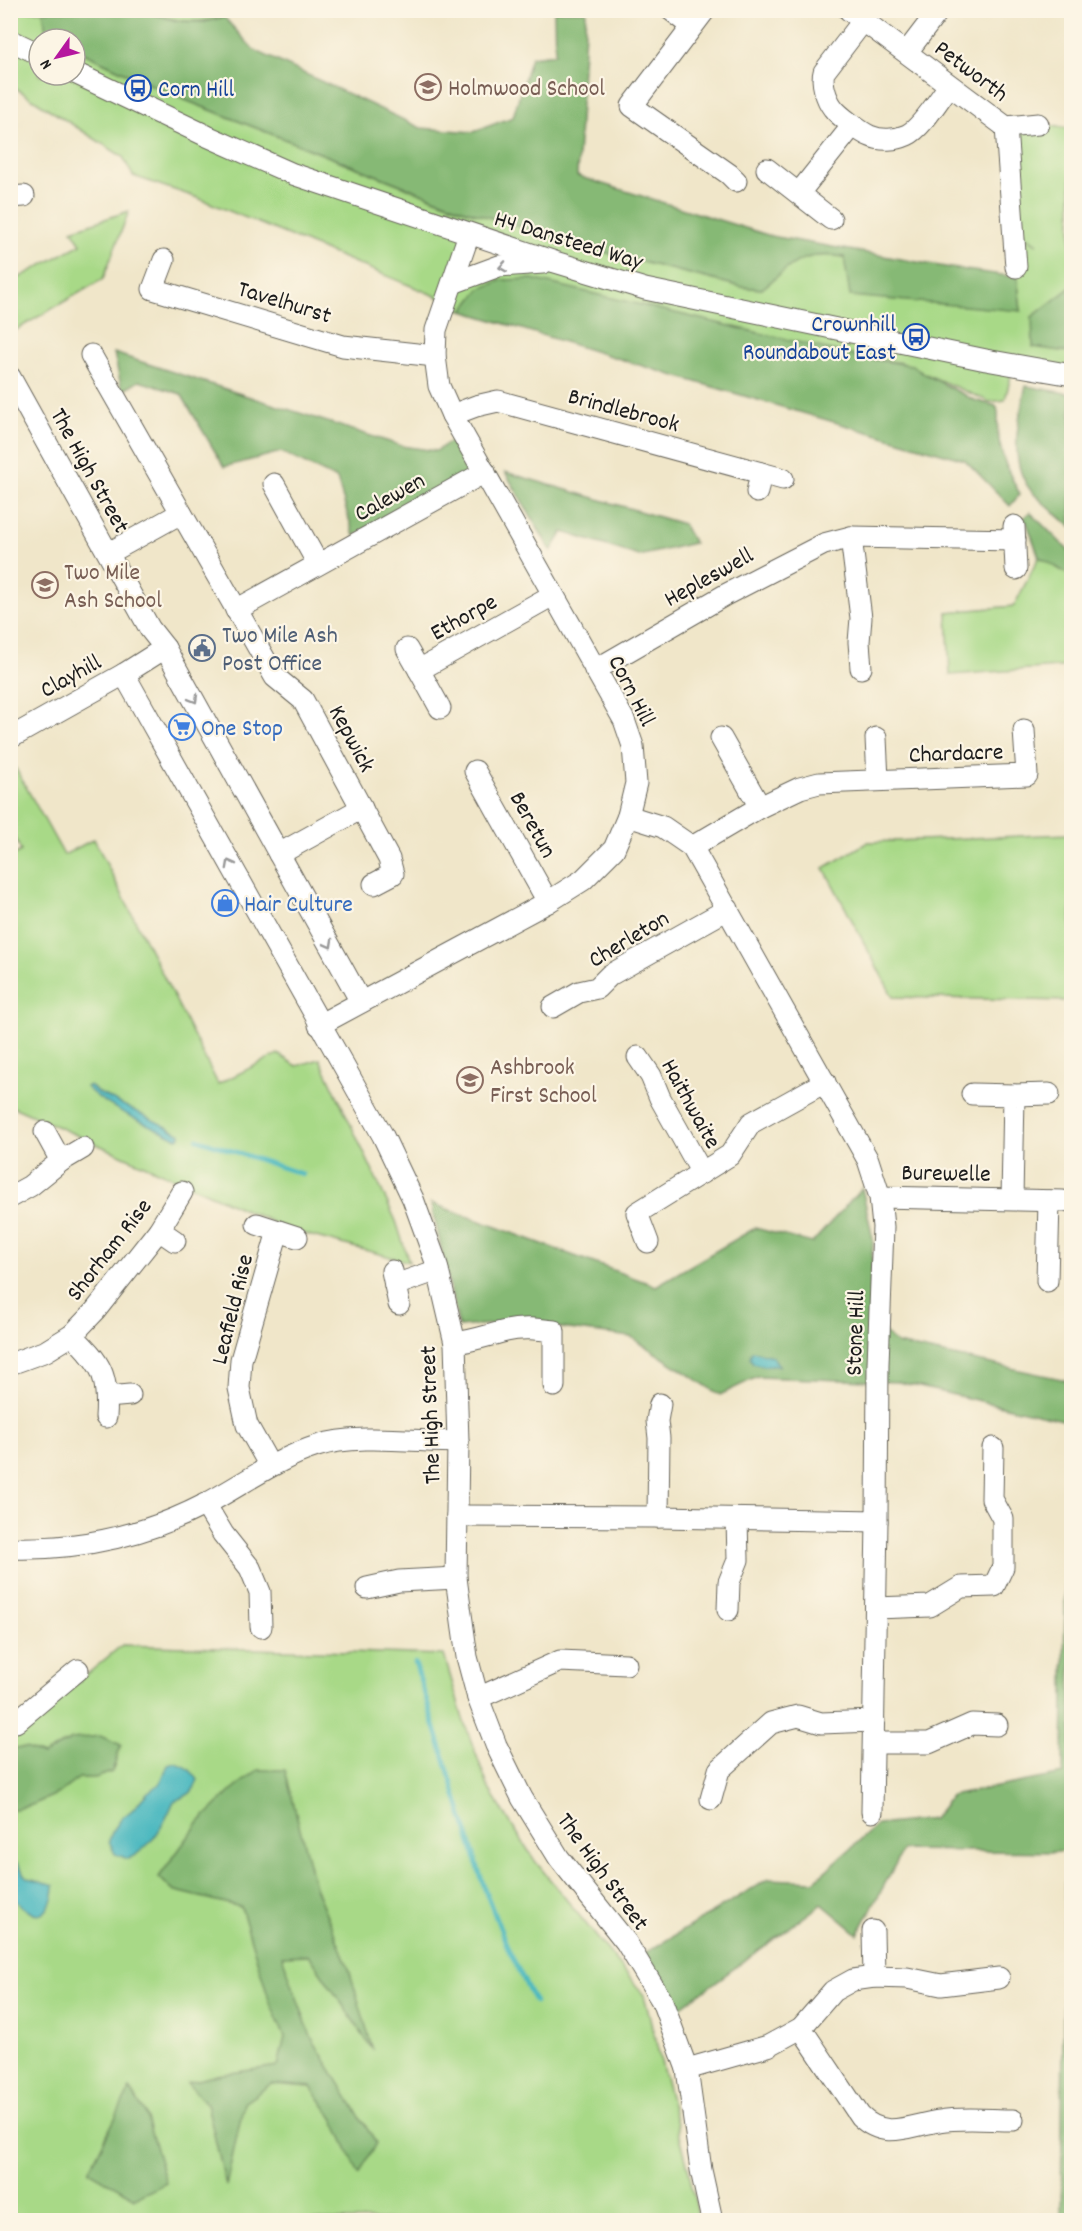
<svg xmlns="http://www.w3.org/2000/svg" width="1082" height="2231" viewBox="0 0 1082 2231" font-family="Dekko,sans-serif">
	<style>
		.green { fill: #a8d987; stroke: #627a52; stroke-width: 1.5; fill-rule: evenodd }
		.forest { fill: #86b974; stroke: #516a48; stroke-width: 1.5 }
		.water { fill: #48b8bf; stroke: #326a6e; stroke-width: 1.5 }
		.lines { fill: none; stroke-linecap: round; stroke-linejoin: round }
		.stream { stroke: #48b8bf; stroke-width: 4.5 }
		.minor-casing { stroke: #666359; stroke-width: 23 }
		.minor { stroke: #fff; stroke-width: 21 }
		.oneway { stroke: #999 }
		.labels { text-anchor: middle; stroke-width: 4.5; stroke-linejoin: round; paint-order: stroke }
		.street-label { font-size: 24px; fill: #1c1c1c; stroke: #fcf5e5 }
		.education-label { font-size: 24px; fill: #785e54; stroke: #fcf5e5; text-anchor: start }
		.transit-label { font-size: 24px; fill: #164399; stroke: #fcf5e5; text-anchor: start }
		.service-label { font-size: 24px; fill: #4e5e75; stroke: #fcf5e5; text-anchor: start }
		.shop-label { font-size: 24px; fill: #366cbe; stroke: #fcf5e5; text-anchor: start }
	</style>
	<rect width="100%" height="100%" fill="#fcf5e5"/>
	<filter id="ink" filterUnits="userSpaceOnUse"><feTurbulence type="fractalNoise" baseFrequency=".0167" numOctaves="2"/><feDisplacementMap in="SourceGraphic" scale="12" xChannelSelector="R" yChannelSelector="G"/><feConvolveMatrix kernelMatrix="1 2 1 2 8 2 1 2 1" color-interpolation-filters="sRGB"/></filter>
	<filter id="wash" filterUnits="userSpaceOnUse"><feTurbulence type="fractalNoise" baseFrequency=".008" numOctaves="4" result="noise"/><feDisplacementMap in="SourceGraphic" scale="24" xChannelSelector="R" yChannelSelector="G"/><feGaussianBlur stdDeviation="1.35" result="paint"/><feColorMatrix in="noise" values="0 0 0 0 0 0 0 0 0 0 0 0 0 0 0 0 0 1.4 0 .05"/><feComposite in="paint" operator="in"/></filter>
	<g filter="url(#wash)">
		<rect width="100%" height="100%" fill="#f0e6c9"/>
		<!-- green -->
		<g class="green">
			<path d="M10,11H43L47,36L53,39H39V75H75V49L175,96L461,209L618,256L742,287L762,289C794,263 801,251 844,257L848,271L1021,311L1012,228L1037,244L1018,230L1006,127L1038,124L1071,129V287L1032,317L1067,352L1071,350V375L1013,367L1005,400L990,402L921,372C906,360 887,361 869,359L502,280L480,289L463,311L438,297L198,198L133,176L123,157L11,85ZM469,234L553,262L460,264Z"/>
			<path d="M143,11H219L224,17C193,25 173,20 143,11Z"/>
			<polygon points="129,211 103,279 11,333 11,282 81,244 72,230"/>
			<polygon points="1039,557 1071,576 1071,666 950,675 947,612 1014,606"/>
			<polygon points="11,760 64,855 94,839 218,1084 278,1054 297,1066 320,1059 396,1221 409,1262 290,1230 11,1106 10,857 21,851 11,829"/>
			<polygon points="1071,834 1071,1001 893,997 824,868 868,842"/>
			<polygon points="122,1645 444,1655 463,1719 489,1789 535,1861 644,1995 688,2167 699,2220 11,2220 11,1738"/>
		</g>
		<!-- forest -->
		<g class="forest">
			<path d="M43,11H143L177,21L205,22L224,17L254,50L421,128L473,132L513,117L531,57L555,54L554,11H586L577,176L771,236L951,268L1016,277V267L1021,311L850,296L844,257C801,251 794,263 762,289L742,287L618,256L462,209L175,96L75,49V39H53L47,36Z"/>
			<path d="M532,279L869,359L912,365L921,372L974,400L996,406C1001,414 996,425 998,434C1002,459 1008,472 1020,494L1010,506L965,460L672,375L463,311L480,289L502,280Z"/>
			<polygon points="1071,287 1071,350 1067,352 1033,347 1032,317"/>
			<polygon points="114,353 402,446 436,451 451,441 471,473 354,536 337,479 281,452 224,467 181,394 139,381 122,391"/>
			<path d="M1026,386L1071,394V527C1059,516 1045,505 1033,493C1007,464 1018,420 1026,386Z"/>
			<polygon points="505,472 683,524 694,543 639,556 563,532 551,551"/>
			<polygon points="1030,512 1071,553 1071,576 1039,557 1027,523 1023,518"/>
			<polygon points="862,1188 873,1239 869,1319 897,1344 1071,1381 1071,2220 1061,2220 1065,1852 903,1850 858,1934 822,1904 676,2011 645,1953 768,1879 814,1881 877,1825 933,1819 951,1796 1063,1774 1067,1421 898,1382 757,1377 720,1395 631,1337 515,1322 459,1327 431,1203 656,1286 755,1228 812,1243"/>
			<polygon points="100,1736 121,1745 112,1772 95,1778 79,1778 59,1793 32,1805 11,1810 11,1748 26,1748 43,1755 72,1739"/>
			<polygon points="258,1770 285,1770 315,1887 348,1966 373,2050 309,1955 282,1956 311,2037 376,2143 359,2174 333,2118 311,2087 271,2084 244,2103 226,2186 207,2104 187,2083 217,2075 278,2066 285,2037 270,2003 241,1907 172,1890 159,1877 199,1822 233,1789"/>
			<polygon points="130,2088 146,2115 166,2183 135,2198 89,2171"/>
		</g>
		<!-- water -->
		<g class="water">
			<path d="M90,1085L97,1092L181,1134L178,1139C149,1124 109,1110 86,1087Z"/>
			<polygon points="752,1351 772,1356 779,1366 764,1366 753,1363 750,1358"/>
			<path d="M174,1763C186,1765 191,1770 198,1780C193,1794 187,1796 174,1801C164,1824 153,1847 128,1859L115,1854L109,1841L112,1832L122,1818L132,1810L148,1792L160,1784L168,1765Z"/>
			<path d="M10,1858C21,1864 19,1868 26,1876C29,1880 47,1882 54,1885C54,1897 47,1923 30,1912C23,1908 18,1902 11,1897Z"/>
		</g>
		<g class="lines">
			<!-- stream -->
			<g class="stream">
				<polyline points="197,1139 302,1174"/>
				<polyline points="415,1663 485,1890 509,1951 535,2002"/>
			</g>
		</g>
	</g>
	<g filter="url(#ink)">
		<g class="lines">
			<defs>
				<g id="minor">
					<polyline points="671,10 692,26"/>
					<polyline points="705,10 632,106 729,174 736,181"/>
					<polyline points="849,10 1006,127 1038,124"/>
					<path d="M863,21L824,72C821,82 826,99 833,108C838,115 862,133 870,136C881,141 896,140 907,135C921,129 939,99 949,86"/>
					<polyline points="10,40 39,54"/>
					<polyline points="907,52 939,10"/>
					<polyline points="75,73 207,136 293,174 555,262 645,289 986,360 1072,375"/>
					<polyline points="1006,127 1016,267"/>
					<polyline points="767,169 831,219"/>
					<polyline points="799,193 853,125"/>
					<polyline points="10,197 24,196"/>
					<polyline points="164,260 153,289 343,346 435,356"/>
					<polyline points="453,283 499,266 543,263"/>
					<polyline points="91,355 275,677 303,700 389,859 393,874 374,884"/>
					<polyline points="10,377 150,629 165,648 361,1002"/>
					<polyline points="452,415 476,406 498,401 783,479"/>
					<polyline points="274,484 318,564"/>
					<polyline points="757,492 761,473"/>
					<polyline points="1014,526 1016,569"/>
					<polyline points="851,537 861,618 859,642 861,668"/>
					<polyline points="109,553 181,513"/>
					<polyline points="236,610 485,472"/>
					<polyline points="407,649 419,670 553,595"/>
					<polyline points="419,670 440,708"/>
					<polyline points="595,670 725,595 824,544 851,537 1015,540"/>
					<polyline points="124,674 383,1136 413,1199 436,1262 455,1343 458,1442 456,1578 467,1657 478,1698 496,1745 522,1798 559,1858 626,1942 662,2001 687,2069 701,2170 712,2220"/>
					<polyline points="10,738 124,674 165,648"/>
					<polyline points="876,738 878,780"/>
					<polyline points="475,771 548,902"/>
					<polyline points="760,807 800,788 819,783 1027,775 1024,730"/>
					<polyline points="692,847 760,807 721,738"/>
					<polyline points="279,854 362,808"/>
					<polyline points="553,1007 579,992 597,988 610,975 728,909"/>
					<polyline points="319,1025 548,902 583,880 614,849 628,816 636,783 633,746 624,720 452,415 439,386 435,356 436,330 469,234"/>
					<polyline points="638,1057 651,1076 660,1098 702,1173"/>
					<polyline points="972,1094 1014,1095"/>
					<polyline points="61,1161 83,1148"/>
					<polyline points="10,1197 30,1186 61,1161 45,1132"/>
					<polyline points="880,1197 1063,1201"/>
					<polyline points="1012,1199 1014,1095 1049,1094"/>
					<polyline points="257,1224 297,1237"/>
					<polyline points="159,1230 175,1241"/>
					<polyline points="648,1242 637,1213 730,1155 751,1123 825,1082"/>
					<polyline points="392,1271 399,1304"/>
					<polyline points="1047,1281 1049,1201"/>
					<polyline points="395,1285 438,1270"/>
					<path d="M72,1335C101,1363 109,1375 106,1417"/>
					<path d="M455,1343C473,1341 489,1335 506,1331C522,1327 538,1329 554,1331V1386"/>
					<polyline points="10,1364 46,1351 72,1335 95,1311 159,1230 182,1192"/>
					<polyline points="107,1397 130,1395"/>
					<polyline points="270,1466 247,1425 239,1388 241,1360 278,1231"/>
					<polyline points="205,1504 223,1534 250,1568 260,1592 261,1627"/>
					<polyline points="457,1516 658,1517 877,1521 878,1364 883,1227 880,1197 868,1160 692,847 663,827 628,816"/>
					<polyline points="658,1517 659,1438 657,1421 660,1404"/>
					<path d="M10,1548C78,1550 144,1536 204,1505C242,1485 276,1459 317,1446C356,1433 416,1442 458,1442"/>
					<polyline points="367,1588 399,1581 456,1578"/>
					<polyline points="876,1608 930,1606 961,1587 994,1586 1003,1567 1003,1519 992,1499 993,1448"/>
					<polyline points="728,1610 729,1582 738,1560 737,1519"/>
					<polyline points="478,1698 560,1661 626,1664"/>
					<polyline points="16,1722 78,1670"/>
					<polyline points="874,1743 929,1743 972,1724 997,1725"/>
					<polyline points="711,1799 719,1770 771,1723 798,1716 821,1723 874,1721"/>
					<polyline points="872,1812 877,1521"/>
					<polyline points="873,1931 874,1977"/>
					<path d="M801,2028L860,2116C885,2141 910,2125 939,2121C961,2117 990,2120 1013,2120"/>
					<polyline points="687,2069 768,2046 801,2028 833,1991 853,1980 874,1977 907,1978 941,1985 999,1978"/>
				</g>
			</defs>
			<!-- minor casing -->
			<use href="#minor" class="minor-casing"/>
			<!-- minor -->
			<use href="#minor" class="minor"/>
		</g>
		<!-- one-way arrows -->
		<defs><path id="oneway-chevron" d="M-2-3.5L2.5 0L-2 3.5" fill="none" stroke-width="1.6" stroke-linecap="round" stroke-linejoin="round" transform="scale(1.5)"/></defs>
		<g class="oneway">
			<use href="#oneway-chevron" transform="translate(503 267) rotate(171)"/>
			<use href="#oneway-chevron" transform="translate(194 699) rotate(60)"/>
			<use href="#oneway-chevron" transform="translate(230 864) rotate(-118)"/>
			<use href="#oneway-chevron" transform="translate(329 944) rotate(61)"/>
		</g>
	</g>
	<!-- icons -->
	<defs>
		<symbol id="school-ring" viewBox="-11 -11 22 22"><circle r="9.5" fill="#fcf5e5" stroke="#8d6e63" stroke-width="1.5"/><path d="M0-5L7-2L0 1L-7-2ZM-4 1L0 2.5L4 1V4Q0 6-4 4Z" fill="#8d6e63"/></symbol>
		<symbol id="bus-ring" viewBox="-11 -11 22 22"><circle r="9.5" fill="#fcf5e5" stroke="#1a4fb4" stroke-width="1.5"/><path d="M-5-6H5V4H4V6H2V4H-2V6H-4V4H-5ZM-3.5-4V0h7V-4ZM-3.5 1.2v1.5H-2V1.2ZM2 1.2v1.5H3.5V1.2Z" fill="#1a4fb4"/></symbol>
		<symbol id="civic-ring" viewBox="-11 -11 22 22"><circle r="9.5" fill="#fcf5e5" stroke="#5c6f8a" stroke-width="1.5"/><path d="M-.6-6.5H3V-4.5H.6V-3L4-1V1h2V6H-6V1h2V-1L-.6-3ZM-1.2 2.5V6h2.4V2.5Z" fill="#5c6f8a"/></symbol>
		<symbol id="supermarket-ring" viewBox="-11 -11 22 22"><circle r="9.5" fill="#fcf5e5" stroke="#3f7fe0" stroke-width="1.5"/><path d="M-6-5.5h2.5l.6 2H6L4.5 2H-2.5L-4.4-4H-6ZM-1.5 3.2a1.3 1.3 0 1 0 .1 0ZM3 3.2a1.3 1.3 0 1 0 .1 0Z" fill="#3f7fe0"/></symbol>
		<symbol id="shop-ring" viewBox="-11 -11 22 22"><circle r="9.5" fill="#fcf5e5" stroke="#3f7fe0" stroke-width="1.5"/><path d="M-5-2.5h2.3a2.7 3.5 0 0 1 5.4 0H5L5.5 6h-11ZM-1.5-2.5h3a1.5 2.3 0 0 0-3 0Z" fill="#3f7fe0"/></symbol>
	</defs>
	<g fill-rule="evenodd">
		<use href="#school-ring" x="413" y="72" width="30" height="30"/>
		<use href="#bus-ring" x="123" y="73" width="30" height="30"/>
		<use href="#bus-ring" x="901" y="322" width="30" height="30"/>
		<use href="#school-ring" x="30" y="570" width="30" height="30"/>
		<use href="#civic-ring" x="187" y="633" width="30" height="30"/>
		<use href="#supermarket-ring" x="167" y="712" width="30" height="30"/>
		<use href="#shop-ring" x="210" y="888" width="30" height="30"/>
		<use href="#school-ring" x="455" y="1065" width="30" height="30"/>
	</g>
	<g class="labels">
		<!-- street labels -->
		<g class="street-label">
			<text transform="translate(972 70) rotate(37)" y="8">Petworth</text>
			<text transform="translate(569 239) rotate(17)" y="8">H4 Dansteed Way</text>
			<text transform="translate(285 301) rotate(17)" y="8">Tavelhurst</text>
			<text transform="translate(624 409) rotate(15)" y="8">Brindlebrook</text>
			<text transform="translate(91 470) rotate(61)" y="8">The High Street</text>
			<text transform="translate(389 496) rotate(-29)" y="8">Calewen</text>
			<text transform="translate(708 576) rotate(-29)" y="8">Hepleswell</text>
			<text transform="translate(463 616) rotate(-29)" y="8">Ethorpe</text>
			<text transform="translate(70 675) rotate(-29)" y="8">Clayhill</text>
			<text transform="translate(633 690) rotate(63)" y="8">Corn Hill</text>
			<text transform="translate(353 738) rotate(62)" y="8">Kepwick</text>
			<text transform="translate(956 752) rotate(-2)" y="8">Chardacre</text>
			<text transform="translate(534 824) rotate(61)" y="8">Beretun</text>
			<text transform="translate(628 938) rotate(-31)" y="8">Cherleton</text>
			<text transform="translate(692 1103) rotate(61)" y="8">Haithwaite</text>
			<text transform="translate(946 1172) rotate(1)" y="8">Burewelle</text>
			<text transform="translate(108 1249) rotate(-52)" y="8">Shorham Rise</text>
			<text transform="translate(231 1309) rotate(-76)" y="8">Leafield Rise</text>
			<text transform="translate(854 1333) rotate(-88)" y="8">Stone Hill</text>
			<text transform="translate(429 1415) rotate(-92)" y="8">The High Street</text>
			<text transform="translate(604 1871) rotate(54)" y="8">The High Street</text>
		</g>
		<!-- education labels -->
		<g class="education-label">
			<text x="448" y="95">Holmwood School</text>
			<text x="64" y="579">Two Mile<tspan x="64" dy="28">Ash School</tspan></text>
			<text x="490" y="1074">Ashbrook<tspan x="490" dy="28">First School</tspan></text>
		</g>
		<!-- transit labels -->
		<g class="transit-label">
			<text x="158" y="96">Corn Hill</text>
			<text x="896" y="331" text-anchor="end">Crownhill<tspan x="896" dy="28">Roundabout East</tspan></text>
		</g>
		<!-- service labels -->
		<g class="service-label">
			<text x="222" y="642">Two Mile Ash<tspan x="222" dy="28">Post Office</tspan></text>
		</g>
		<!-- shop labels -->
		<g class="shop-label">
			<text x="201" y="735">One Stop</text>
			<text x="244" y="911">Hair Culture</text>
		</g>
	</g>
	<!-- margin -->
	<rect width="1082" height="2231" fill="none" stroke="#fcf5e5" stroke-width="36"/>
	<!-- north arrow -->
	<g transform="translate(57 57) rotate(236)"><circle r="28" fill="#fcf5e5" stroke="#a29e95" stroke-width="1.5"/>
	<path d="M0-4.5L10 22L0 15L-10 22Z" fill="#b5179e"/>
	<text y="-9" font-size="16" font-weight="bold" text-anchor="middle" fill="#1c1c1c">N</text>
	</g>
</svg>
